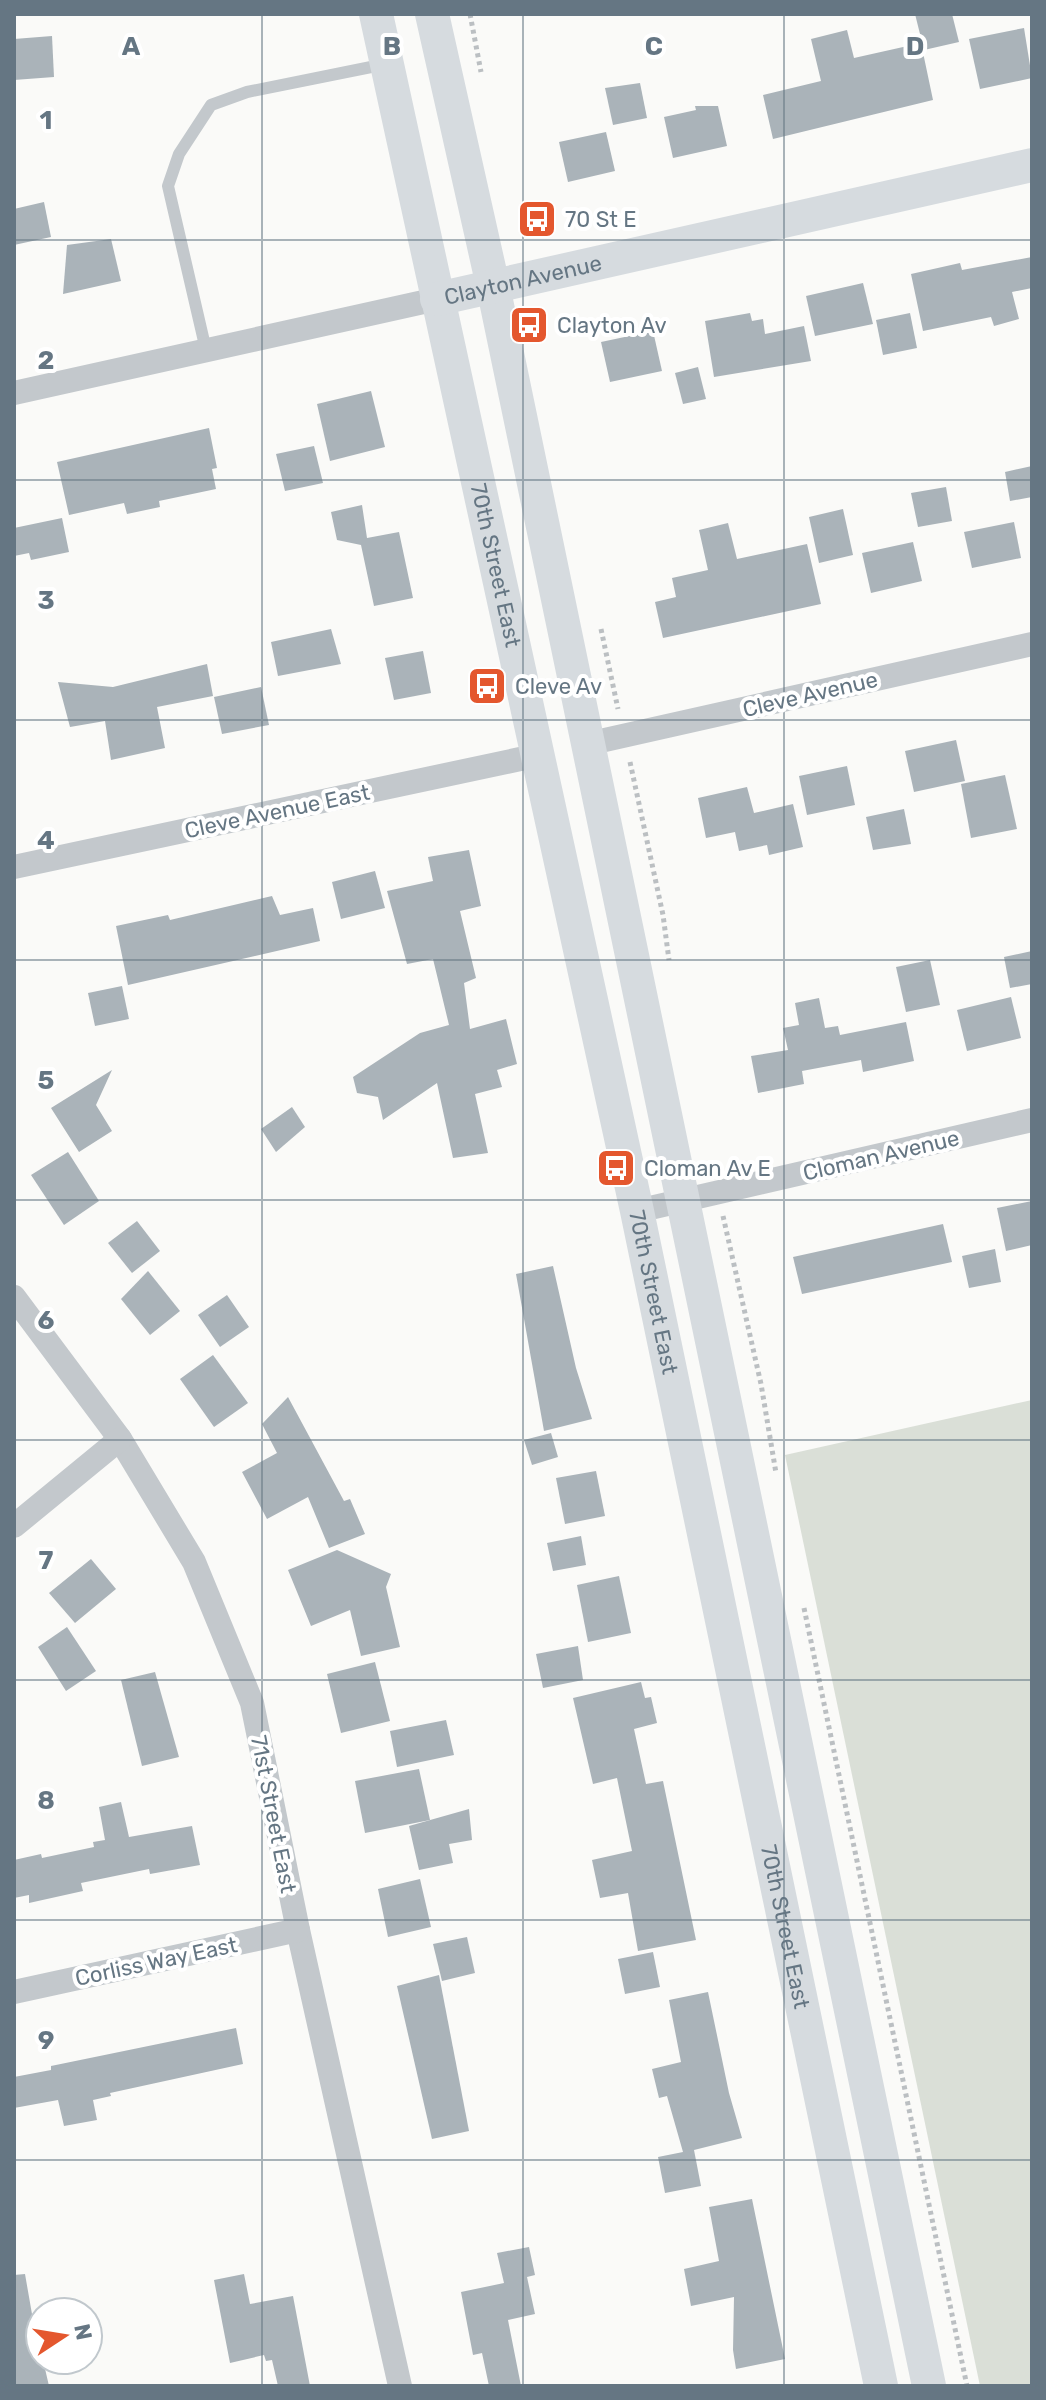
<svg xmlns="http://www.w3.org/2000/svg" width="1046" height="2400" viewBox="0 0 1046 2400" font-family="Rubik,sans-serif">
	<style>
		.green { fill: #dadfd7 }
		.building { fill: #aab3b9 }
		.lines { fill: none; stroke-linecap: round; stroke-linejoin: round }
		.path { stroke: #bbbfc2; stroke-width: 5; stroke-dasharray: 4 4; stroke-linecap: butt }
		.lane { stroke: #c3c8cc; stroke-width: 12 }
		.street { stroke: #c3c8cc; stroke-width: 24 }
		.secondary { stroke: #d6dbdf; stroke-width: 34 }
		.grid { fill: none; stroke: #657683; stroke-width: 2; stroke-opacity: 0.55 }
		.labels { text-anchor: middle; stroke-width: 8; stroke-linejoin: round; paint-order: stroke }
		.poi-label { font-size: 22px; fill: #657683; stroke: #fff; text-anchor: start }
		.street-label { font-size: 22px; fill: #657683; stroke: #fff }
		.grid-label { font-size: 26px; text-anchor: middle; font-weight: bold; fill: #657683; stroke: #fff; stroke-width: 8; stroke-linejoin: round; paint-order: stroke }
	</style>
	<rect width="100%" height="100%" fill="#fafaf8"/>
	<!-- green -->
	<polygon class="green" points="1032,1400 1032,2386 980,2386 785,1455"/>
	<!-- building -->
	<g class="building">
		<polygon points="915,14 952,14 959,42 924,50"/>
		<polygon points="1024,28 1032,78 980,89 969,39"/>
		<polygon points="847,30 854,58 921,43 933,100 773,139 763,95 821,81 811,39"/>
		<polygon points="52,36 54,77 14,80 14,39"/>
		<polygon points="640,83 647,118 613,125 605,88"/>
		<polygon points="695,106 718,106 727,146 673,158 664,117 696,110"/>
		<polygon points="606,132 615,171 568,182 559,142"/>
		<polygon points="44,202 51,237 14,245 14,209"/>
		<polygon points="111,239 121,281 63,294 67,245"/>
		<polygon points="1032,257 1032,288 1012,292 1019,319 994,326 991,317 923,331 911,274 960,263 962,270"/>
		<polygon points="863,283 873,324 815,336 806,296"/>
		<polygon points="750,313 752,321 763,319 765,334 804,326 811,361 714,377 705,321"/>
		<polygon points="910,313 917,348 883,355 876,320"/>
		<polygon points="653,331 662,371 610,382 601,342"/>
		<polygon points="698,367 706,399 683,404 675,373"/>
		<polygon points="371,391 385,447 330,461 317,404"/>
		<polygon points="209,428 217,468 212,469 216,489 159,501 160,507 127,514 124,503 69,515 57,462"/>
		<polygon points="314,446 323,483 285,491 276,454"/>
		<polygon points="1032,466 1032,497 1010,501 1005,472"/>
		<polygon points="946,487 952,521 918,527 911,493"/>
		<polygon points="362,505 367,538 399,532 413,598 374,606 361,545 337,540 331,512"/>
		<polygon points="843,509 853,555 819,563 809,517"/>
		<polygon points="62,518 69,552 31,560 29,553 14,556 14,528"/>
		<polygon points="1014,522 1021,558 972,568 964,532"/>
		<polygon points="728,523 737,559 807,544 821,604 663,638 655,602 676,597 672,578 708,570 699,530"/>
		<polygon points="913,542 922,581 871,593 862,553"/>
		<polygon points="331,629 341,664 278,676 271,642"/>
		<polygon points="423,651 431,693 394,700 385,658"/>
		<polygon points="207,664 213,696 157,707 165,748 111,760 105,721 70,727 58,682 113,687"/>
		<polygon points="261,687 269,725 222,734 214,697"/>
		<polygon points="956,740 965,781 914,792 905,751"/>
		<polygon points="847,766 855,805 807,815 799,776"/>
		<polygon points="1005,775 1017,829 971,838 961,784"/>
		<polygon points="747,787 754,813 793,804 803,847 769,855 767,845 739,851 735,832 706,838 698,798"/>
		<polygon points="904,809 911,844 873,850 866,817"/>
		<polygon points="469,850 481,906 460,911 476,978 464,983 470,1029 506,1019 517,1064 497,1070 502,1087 475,1094 488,1153 453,1158 437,1083 383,1120 378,1097 357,1093 353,1077 420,1033 449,1025 433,959 407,964 387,891 433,881 428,857"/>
		<polygon points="375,871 385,908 341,919 332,882"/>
		<polygon points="272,896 280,915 313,908 320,941 128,985 116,926 168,915 170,920"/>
		<polygon points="1032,951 1032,984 1010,988 1004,957"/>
		<polygon points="930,960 940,1005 906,1012 896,967"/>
		<polygon points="122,986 129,1019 95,1026 88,993"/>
		<polygon points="1011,997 1021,1038 967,1051 957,1010"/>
		<polygon points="819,998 825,1028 838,1026 840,1035 906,1022 914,1061 863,1072 861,1060 802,1071 804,1084 758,1093 751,1056 788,1050 783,1028 799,1025 795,1003"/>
		<polygon points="112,1070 96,1105 112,1131 79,1152 51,1108"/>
		<polygon points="292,1107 305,1127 276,1152 261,1129"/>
		<polygon points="68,1152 99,1201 64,1225 31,1175"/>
		<polygon points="1032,1201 1032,1245 1006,1251 997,1208"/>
		<polygon points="137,1221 160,1251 132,1273 108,1243"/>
		<polygon points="943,1224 952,1262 802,1294 793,1257"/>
		<polygon points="995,1249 1001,1282 969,1288 962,1256"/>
		<polygon points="553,1266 576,1368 592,1419 544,1431 516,1274"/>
		<polygon points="148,1271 180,1311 150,1335 121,1299"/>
		<polygon points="227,1295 249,1327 220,1347 198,1315"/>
		<polygon points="213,1355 248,1403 214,1427 180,1379"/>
		<polygon points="288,1397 344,1501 350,1499 365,1534 329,1548 308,1497 267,1519 242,1472 277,1453 262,1424"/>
		<polygon points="551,1433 558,1457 532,1465 524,1440"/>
		<polygon points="596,1471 605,1516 565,1524 556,1478"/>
		<polygon points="581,1536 586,1565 553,1571 547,1543"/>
		<polygon points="337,1550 391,1574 386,1587 400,1647 361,1656 350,1610 311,1626 288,1570"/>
		<polygon points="91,1559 116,1589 75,1623 49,1593"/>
		<polygon points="619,1576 631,1633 588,1642 577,1585"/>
		<polygon points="67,1627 96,1671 66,1691 38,1647"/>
		<polygon points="578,1646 583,1680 543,1688 536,1654"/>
		<polygon points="375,1662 390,1721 341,1733 327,1674"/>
		<polygon points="155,1672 179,1757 142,1766 121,1680"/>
		<polygon points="641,1682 645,1698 651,1697 657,1723 634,1729 646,1784 663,1781 696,1940 638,1951 628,1893 600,1898 592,1860 632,1851 617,1778 593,1784 573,1698"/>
		<polygon points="446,1720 454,1755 397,1767 390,1731"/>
		<polygon points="419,1769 430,1820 365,1833 355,1781"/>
		<polygon points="121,1802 129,1837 192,1826 200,1865 150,1874 149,1869 81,1883 83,1891 29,1903 29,1895 14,1898 14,1860 41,1854 42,1858 94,1847 93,1842 105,1840 99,1807"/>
		<polygon points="469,1809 472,1840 449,1844 453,1863 419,1870 409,1826"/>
		<polygon points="420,1879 431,1927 388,1937 378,1889"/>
		<polygon points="467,1937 475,1973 442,1981 433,1944"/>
		<polygon points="653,1952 660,1987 625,1994 618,1959"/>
		<polygon points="439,1975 469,2131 432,2139 397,1986"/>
		<polygon points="708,1992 729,2093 742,2138 694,2150 701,2186 665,2193 658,2157 683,2152 667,2096 659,2098 652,2069 681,2062 669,2000"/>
		<polygon points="236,2028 243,2064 110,2093 111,2096 93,2100 97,2120 64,2126 58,2100 14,2108 14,2077 51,2070 51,2066"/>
		<polygon points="752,2199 785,2359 736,2369 733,2350 734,2297 691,2306 684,2269 719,2261 709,2207"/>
		<polygon points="529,2247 535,2275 527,2277 535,2314 508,2320 521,2386 489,2386 482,2353 473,2355 461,2292 504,2283 497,2253"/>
		<polygon points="25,2274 40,2360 43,2360 49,2386 14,2386 14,2275"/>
		<polygon points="244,2274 250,2304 293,2296 310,2386 278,2386 272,2360 266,2361 264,2355 230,2363 214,2280"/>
	</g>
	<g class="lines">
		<!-- path -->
		<g class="path">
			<polyline points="470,14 481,72"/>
			<polyline points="601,629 618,709"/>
			<polyline points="630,762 663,915 669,960"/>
			<polyline points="723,1216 761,1384 776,1473"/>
			<polyline points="804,1608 967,2386"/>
		</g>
		<!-- lane -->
		<polyline class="lane" points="206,350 168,186 179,154 211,105 247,92 386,64"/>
		<!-- street -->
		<g class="street">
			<polyline points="14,393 437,299"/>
			<polyline points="587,744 1032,644"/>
			<polyline points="14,867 539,755"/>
			<polyline points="637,1211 1032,1120"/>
			<polyline points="14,1297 120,1439 194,1562 252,1703 298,1930 400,2386"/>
			<polyline points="14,1526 120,1439"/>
			<polyline points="14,1992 298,1930"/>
		</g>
		<!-- secondary -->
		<g class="secondary">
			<path id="s1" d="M376,14L637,1211L881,2386"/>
			<polyline points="432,14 493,286 929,2386"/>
			<path id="s2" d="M437,299L1032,165"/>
		</g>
	</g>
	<!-- grid -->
	<path class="grid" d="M262,14V2386M523,14V2386M784,14V2386M14,240H1032M14,480H1032M14,720H1032M14,960H1032M14,1200H1032M14,1440H1032M14,1680H1032M14,1920H1032M14,2160H1032"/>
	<!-- icons -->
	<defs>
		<symbol id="bus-square" viewBox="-11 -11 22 22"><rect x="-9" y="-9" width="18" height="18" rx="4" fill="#e4572e" stroke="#fff"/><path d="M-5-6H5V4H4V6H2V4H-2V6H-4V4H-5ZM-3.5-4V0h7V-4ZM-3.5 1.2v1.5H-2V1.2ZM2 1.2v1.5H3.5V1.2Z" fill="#fff"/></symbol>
	</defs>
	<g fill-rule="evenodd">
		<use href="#bus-square" x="515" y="197" width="44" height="44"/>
		<use href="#bus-square" x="507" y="303" width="44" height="44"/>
		<use href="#bus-square" x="465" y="664" width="44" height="44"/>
		<use href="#bus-square" x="594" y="1146" width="44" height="44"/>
	</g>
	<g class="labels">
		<!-- poi labels -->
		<g class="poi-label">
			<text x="565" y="227">70 St E</text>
			<text x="557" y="333">Clayton Av</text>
			<text x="515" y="694">Cleve Av</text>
			<text x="644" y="1176">Cloman Av E</text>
		</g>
		<!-- street labels -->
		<g class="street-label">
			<text dy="8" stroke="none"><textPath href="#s2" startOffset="88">Clayton Avenue</textPath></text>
			<text dy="8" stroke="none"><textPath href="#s1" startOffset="564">70th Street East</textPath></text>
			<text transform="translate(810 694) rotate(-13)" y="8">Cleve Avenue</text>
			<text transform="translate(277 811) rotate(-12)" y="8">Cleve Avenue East</text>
			<text transform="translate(881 1155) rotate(-13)" y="8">Cloman Avenue</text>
			<text dy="8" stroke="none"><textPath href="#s1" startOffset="1308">70th Street East</textPath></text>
			<text transform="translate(274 1814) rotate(79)" y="8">71st Street East</text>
			<text dy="8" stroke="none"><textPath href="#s1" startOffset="1956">70th Street East</textPath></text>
			<text transform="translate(156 1961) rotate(-12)" y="8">Corliss Way East</text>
		</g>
	</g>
	<g class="grid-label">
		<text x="131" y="55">A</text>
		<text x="392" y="55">B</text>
		<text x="654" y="55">C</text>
		<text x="915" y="55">D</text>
		<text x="46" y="129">1</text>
		<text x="46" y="369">2</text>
		<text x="46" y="609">3</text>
		<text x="46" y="849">4</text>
		<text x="46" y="1089">5</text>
		<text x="46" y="1329">6</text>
		<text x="46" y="1569">7</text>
		<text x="46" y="1809">8</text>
		<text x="46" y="2049">9</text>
	</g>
	<!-- border -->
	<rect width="1046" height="2400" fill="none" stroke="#657683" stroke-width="32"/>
	<!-- north arrow -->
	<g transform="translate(64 2336) rotate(78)"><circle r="38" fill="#ffffff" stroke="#c1c8cd" stroke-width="2"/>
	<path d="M0-6L14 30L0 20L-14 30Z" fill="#e4572e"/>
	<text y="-12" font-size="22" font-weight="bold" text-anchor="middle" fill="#657683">N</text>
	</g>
</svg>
